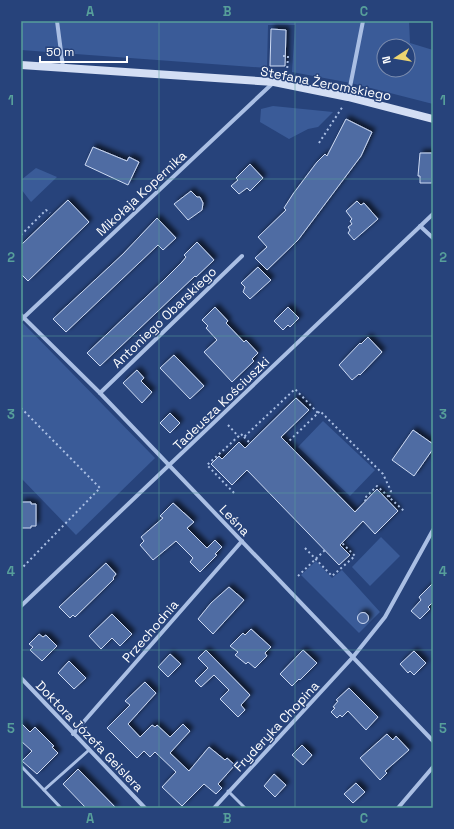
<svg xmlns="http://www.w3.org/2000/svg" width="454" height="829" viewBox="0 0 454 829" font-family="'Space Grotesk',sans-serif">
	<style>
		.green { fill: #3a5b98; fill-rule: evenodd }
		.building { fill: #4f6ca3; stroke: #cddaf3; filter: url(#shadow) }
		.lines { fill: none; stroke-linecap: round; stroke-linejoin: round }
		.path { stroke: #aabfe4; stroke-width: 2; stroke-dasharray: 2 3; stroke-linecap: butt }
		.service { stroke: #aabfe4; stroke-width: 3 }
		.minor { stroke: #aabfe4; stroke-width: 4 }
		.secondary { stroke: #d3def4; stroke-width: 8 }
		.grid { fill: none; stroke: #579f9a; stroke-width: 1; stroke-opacity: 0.55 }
		.labels { text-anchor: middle; stroke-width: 3; stroke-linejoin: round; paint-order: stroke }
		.street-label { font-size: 13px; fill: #fff; stroke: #27437b }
		.neatline { fill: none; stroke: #579f9a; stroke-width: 1.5 }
		.grid-label { font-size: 13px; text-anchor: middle; font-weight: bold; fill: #579f9a }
	</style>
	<defs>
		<filter id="shadow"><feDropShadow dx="3.5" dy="-3.5" stdDeviation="2" flood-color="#0009"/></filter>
	</defs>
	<rect width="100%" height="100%" fill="#27437b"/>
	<!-- green -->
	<g class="green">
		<path d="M21,21H409L410,43L433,50V104L351,83L292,72L295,25H268L267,68L21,50ZM384,46H408V70H384Z"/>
		<polygon points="273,106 333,112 318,127 308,129 289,139 260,122 261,109"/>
		<polygon points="36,168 57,177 31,202 21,189 21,180"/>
		<polygon points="21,321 155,458 76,535 21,478"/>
		<polygon points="323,421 375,470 350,496 298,447"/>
		<polygon points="381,537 400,556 370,586 352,567"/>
		<polygon points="316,561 332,578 342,570 380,612 359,633 301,575"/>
	</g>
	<!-- building -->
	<g class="building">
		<polygon points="271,29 286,30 285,66 270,66"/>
		<polygon points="346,119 372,132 361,156 298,240 267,270 255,258 267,247 258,237 286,210 284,208 293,194 317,162 325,154 327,156"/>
		<polygon points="93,147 127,161 129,157 139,162 128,185 85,165"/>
		<polygon points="420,153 432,153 432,183 420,183 420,176 418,176"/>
		<polygon points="250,164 263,178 250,191 247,188 239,194 231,186 238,180 236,178"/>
		<polygon points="191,191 197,197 200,197 203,203 202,210 188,220 174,204"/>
		<polygon points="68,200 89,222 28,281 21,274 21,245"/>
		<polygon points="357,201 361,205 364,203 378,219 354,240 348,233 350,230 348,227 352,224 350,221 352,219 346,211"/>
		<polygon points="157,218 176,238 163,250 158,245 66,332 53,319 123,254"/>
		<polygon points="197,242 214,260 196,277 195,276 100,366 87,353 162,282 182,262 186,257 184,255"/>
		<polygon points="258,267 271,280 250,299 243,292 245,287 241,283"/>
		<polygon points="215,307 228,321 226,323 244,342 246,340 258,353 252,359 254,361 232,382 204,352 217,340 206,328 208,326 202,320"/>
		<polygon points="288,307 299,318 290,327 288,325 283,330 274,321"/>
		<polygon points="368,337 382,352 360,375 359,374 352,380 339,365 360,343 361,344"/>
		<polygon points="174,355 204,386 190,399 160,368"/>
		<polygon points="137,370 144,378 141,381 152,392 142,403 123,383"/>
		<polygon points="296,398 309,410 281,437 355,512 377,489 398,511 375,534 363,521 340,545 350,555 339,565 247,470 232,485 211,464 219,456 222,459 239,442 245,448"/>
		<polygon points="170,413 180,423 170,433 160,423"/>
		<polygon points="413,430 433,444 433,449 414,476 392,460"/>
		<polygon points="21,502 31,502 31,504 36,504 36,526 31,526 31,528 21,528"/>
		<polygon points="173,503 194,522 187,528 207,548 215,540 222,547 215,554 217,555 200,572 190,562 193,558 176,541 153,560 140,545 144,541 141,537 163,518 160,516"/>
		<polygon points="106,563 116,574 113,578 114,579 75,617 73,615 70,618 59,607"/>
		<polygon points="433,583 433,602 428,607 430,609 420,619 411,611 421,600 419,597"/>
		<polygon points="229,587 244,600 213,634 198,619 211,603"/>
		<circle cx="363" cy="618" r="5.5"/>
		<polygon points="112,614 132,634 120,646 112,638 101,649 89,636"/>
		<polygon points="251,629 271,647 265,653 267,656 255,668 248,662 246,664 235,655 238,652 230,646 243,633 245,635"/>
		<polygon points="39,634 43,637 46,635 57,646 42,661 30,650 33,647 29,644"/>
		<polygon points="206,650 250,695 241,705 245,710 238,717 220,699 229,690 214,675 201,687 195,681 208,668 198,658"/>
		<polygon points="303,650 317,663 300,680 299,679 292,686 280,674"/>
		<polygon points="414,651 426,663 414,675 410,671 408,673 400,664"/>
		<polygon points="170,654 181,664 168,677 158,667"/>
		<polygon points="69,661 86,678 74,689 58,673"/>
		<polygon points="145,682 156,693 128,724 140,737 152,725 155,727 157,725 170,737 183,724 190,731 170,753 189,771 209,747 225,760 227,758 235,765 218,784 222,788 216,794 204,784 182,806 162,787 176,772 155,752 150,757 144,751 137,758 107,728 130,705 125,701"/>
		<polygon points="349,688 378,717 366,730 348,711 342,717 340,715 337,718 331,712 335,708 333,707 338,701 336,700"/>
		<polygon points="21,723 30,732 35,727 54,746 52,747 58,753 37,774 22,761 32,751 21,741"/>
		<polygon points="387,734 393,740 396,736 409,750 385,771 387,773 380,780 360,758"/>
		<polygon points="302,745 312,755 303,765 292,755"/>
		<polygon points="78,769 116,808 86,808 63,784"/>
		<polygon points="274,774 286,785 275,797 264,786"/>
		<polygon points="356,783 365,792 353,803 344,794"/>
	</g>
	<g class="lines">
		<!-- path -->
		<g class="path">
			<polyline points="283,56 288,56 287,72"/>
			<polyline points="319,143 343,106"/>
			<polyline points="21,235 46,210 50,213"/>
			<polyline points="21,408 100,488 21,569"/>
			<polyline points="318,413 320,411 383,474 391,491 389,497"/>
			<polyline points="228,425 239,437"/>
			<polyline points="244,437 250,443"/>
			<polyline points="234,493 207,465 241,434 244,437 295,389 318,413 287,443"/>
			<polyline points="366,501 364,499 377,486 404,511"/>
			<polyline points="305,548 332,576 355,556 342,543"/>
			<polyline points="298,576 325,550"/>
		</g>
		<!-- service -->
		<g class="service">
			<polyline points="21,766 44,790"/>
			<polyline points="228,791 245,808"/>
			<polyline points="61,808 44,790 89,750"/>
		</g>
		<!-- minor -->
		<g class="minor">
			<polyline points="57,21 63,67"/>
			<polyline points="348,97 363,21"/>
			<polyline points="420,226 433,238"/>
			<polyline points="21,315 100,393 433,741"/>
			<polyline points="21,320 273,83"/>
			<polyline points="100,393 242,256"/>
			<polyline points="21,606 433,214"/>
			<polyline points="21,678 145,808"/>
			<polyline points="73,734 242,541"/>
			<polyline points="214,808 353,657 385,617 433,530"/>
			<polyline points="398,808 433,767"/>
		</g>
		<!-- secondary -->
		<polyline class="secondary" points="21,65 274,82 348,97 433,119"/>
	</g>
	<!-- grid -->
	<path class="grid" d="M159,21V808M295,21V808M21,179H433M21,336H433M21,493H433M21,650H433"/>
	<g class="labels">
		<!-- street labels -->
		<g class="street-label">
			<text transform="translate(326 83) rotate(11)" y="5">Stefana Żeromskiego</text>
			<text transform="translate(141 193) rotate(-43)" y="5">Mikołaja Kopernika</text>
			<text transform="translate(164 317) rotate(-44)" y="5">Antoniego Obarskiego</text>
			<text transform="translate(221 403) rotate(-44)" y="5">Tadeusza Kościuszki</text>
			<text transform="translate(235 520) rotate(46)" y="5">Leśna</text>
			<text transform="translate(150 631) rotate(-49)" y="5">Przechodnia</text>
			<text transform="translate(276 726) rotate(-47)" y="5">Fryderyka Chopina</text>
			<text transform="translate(90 736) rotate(46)" y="5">Doktora Józefa Geislera</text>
		</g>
	</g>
	<!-- border -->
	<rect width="454" height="829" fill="none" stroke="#27437b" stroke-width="44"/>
	<!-- north arrow -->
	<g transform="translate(396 58) rotate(258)"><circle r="19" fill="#27437b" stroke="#7d8eb0"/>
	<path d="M0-3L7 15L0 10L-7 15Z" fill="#ecd470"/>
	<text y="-6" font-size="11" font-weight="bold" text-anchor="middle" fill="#ffffff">N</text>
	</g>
	<!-- scale -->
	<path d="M40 56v6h87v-6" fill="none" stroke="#ffffff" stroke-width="2"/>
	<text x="46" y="56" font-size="12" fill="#ffffff" stroke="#27437b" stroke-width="3" paint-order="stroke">50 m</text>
	<rect x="22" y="22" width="410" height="785" class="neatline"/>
	<g class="grid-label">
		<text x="90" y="16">A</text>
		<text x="227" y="16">B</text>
		<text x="364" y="16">C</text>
		<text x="11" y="105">1</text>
		<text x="443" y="105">1</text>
		<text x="11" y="262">2</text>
		<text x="443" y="262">2</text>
		<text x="11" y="419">3</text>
		<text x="443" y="419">3</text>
		<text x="11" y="576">4</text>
		<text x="443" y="576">4</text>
		<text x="11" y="733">5</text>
		<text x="443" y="733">5</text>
		<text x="90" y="823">A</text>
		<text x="227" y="823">B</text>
		<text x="364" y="823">C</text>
	</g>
</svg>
